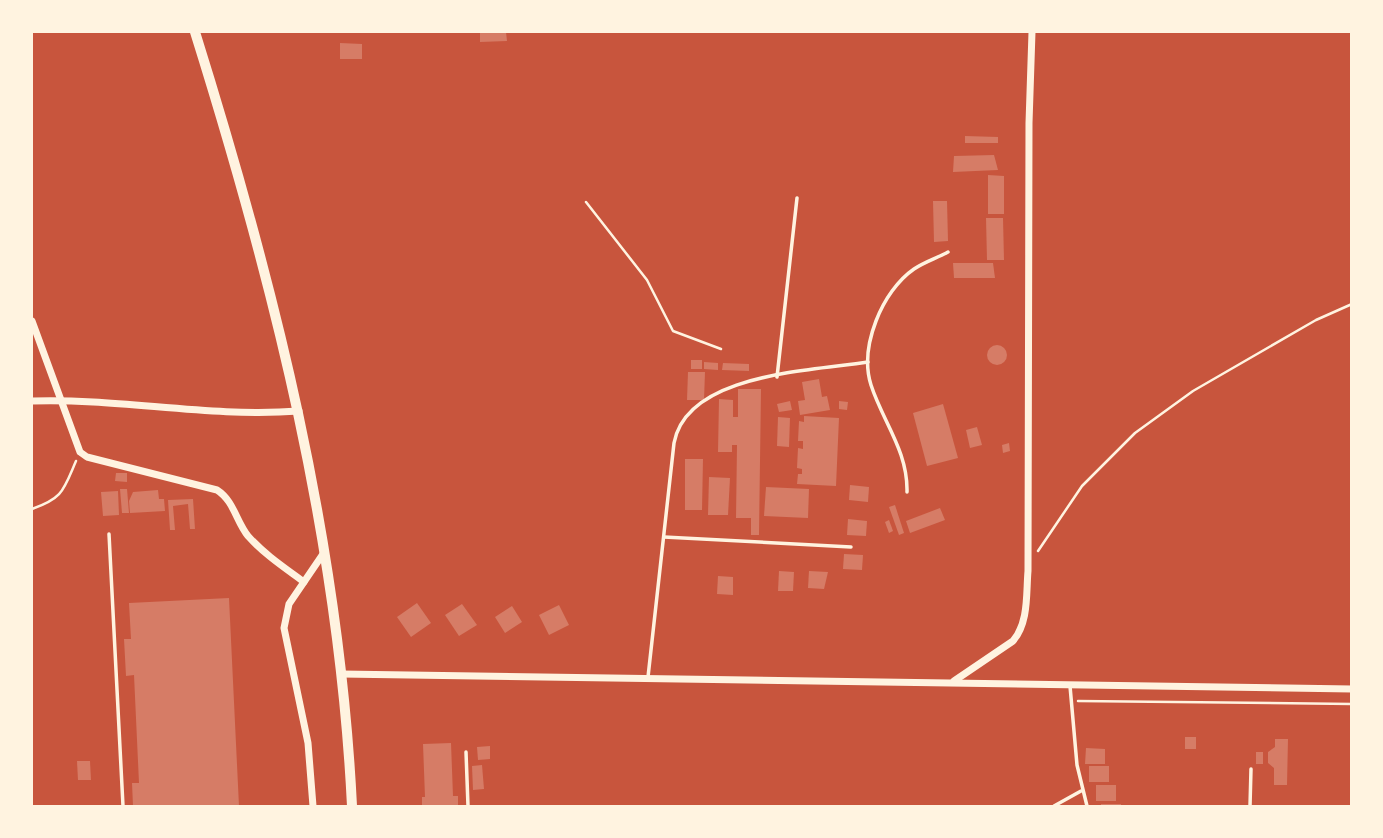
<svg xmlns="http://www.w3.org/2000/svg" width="1383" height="838" viewBox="0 0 1383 838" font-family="Inter,sans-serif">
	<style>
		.building { fill: #d67c66 }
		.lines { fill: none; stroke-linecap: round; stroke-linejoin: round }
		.path { stroke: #fff3e0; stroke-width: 2.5 }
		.service { stroke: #fff3e0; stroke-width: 3.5 }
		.minor { stroke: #fff3e0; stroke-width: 7 }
		.secondary { stroke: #fff3e0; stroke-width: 10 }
	</style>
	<rect width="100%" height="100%" fill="#c8553d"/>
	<!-- building -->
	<g class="building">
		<polygon points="480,32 506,32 507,41 480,42"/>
		<polygon points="340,43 362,44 362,59 340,59"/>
		<polygon points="965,136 998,137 998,143 965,143"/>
		<polygon points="994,155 998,170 953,172 954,156"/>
		<polygon points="988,175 1004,176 1004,214 988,214"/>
		<polygon points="933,201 947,201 948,241 934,242"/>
		<polygon points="986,218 1003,218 1004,260 987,260"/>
		<polygon points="953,263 993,263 995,278 954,278"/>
		<circle cx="997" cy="355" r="10"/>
		<rect x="691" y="360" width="11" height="9"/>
		<polygon points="704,362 718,363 718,370 704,369"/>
		<polygon points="723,363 749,364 749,371 722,370"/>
		<polygon points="688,372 705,372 704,400 687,400"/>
		<polygon points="819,379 822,397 827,396 830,410 800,415 798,401 805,400 802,382"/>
		<polygon points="738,389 761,389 759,535 751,535 751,518 736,518 737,445 732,445 732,452 718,452 719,399 733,400 733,417 738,417"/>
		<polygon points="790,401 792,410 779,412 777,404"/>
		<polygon points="839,401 848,402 847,410 839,409"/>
		<polygon points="943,404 958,458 927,466 913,413"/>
		<polygon points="804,416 839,418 836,486 797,484 798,474 802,474 802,469 797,468 798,448 803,449 803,441 798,441 799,421 804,422"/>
		<polygon points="778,417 790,418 789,447 777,446"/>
		<polygon points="977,427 982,445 970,448 966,430"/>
		<polygon points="1009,443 1010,451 1003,453 1002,445"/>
		<polygon points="685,459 703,459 702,510 685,510"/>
		<polygon points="116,473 127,473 127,482 115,481"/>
		<polygon points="709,477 730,478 728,515 708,515"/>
		<polygon points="850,485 869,487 868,502 849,500"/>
		<polygon points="766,487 809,489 808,518 764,516"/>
		<polygon points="120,489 127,489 129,513 122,513"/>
		<polygon points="158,490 159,499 164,499 165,511 130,513 129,501 133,492"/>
		<polygon points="118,491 119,515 103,516 101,492"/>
		<polygon points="193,499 195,529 190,529 188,504 173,506 175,530 170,530 168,500"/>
		<polygon points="895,505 904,533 899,535 889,507"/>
		<polygon points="940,508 945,520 910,533 906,521"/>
		<polygon points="848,519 867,521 866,536 847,535"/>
		<polygon points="889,520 893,531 889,533 885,522"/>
		<polygon points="844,554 863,555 862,570 843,569"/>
		<polygon points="779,571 794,572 793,591 778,591"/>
		<polygon points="809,571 828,572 824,589 808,588"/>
		<polygon points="718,576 733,577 733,595 717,594"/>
		<polygon points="229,598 239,806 133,806 132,783 139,783 134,675 126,676 124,639 131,639 129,603"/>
		<polygon points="417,603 431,623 411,637 397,617"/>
		<polygon points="462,604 477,625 459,636 445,615"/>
		<polygon points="559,605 569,625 549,635 539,615"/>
		<polygon points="512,606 522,622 505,633 495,617"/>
		<rect x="1185" y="737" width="11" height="12"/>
		<polygon points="1275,739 1288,739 1287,785 1274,785 1274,768 1268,763 1268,752 1275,747"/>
		<polygon points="451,743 453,796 458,796 458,806 422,806 422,797 425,797 423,744"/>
		<polygon points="490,746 490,759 478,760 477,747"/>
		<polygon points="1086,748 1105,749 1105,764 1085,764"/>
		<rect x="1256" y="752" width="7" height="12"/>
		<polygon points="77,761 90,761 91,780 78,780"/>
		<polygon points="482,765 484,789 473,790 472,766"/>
		<rect x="1089" y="766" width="20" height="16"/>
		<rect x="1096" y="785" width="20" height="16"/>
		<rect x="1101" y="804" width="20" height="2"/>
	</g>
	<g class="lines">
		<!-- path -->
		<g class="path">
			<polyline points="586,202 647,280 673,331 721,349"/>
			<path d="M32,509C63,498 63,491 76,461"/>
			<polyline points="1038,551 1082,486 1135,433 1193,391 1316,320 1352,304"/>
			<polyline points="1078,701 1352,704"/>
		</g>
		<!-- service -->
		<g class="service">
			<polyline points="777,377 797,198"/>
			<path d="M907,492C908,451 883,422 871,385C859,347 882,291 914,269C924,262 937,258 948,252"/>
			<polyline points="109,534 123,806"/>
			<polyline points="664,537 851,547"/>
			<path d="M648,677L674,443C687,373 812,371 868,362"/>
			<polyline points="1070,686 1077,765 1087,806"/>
			<polyline points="466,752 468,806"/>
			<polyline points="1054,806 1081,791"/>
			<polyline points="1250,806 1251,769"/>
		</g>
		<!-- minor -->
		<g class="minor">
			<path d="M32,321L80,452L87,457L217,490C234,501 236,521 248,536C264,554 285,568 304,582"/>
			<path d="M32,401C121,398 209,418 299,411"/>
			<polyline points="341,674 1352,689"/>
			<path d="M954,681L1013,641C1029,622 1026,594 1028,571L1029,123L1032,32"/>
			<polyline points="313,806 308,743 284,628 289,604 323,554"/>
		</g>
		<!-- secondary -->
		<path class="secondary" d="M195,32C274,284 339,542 352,806"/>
	</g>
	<!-- border -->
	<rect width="1383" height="838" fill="none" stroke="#fff3e0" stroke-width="66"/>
</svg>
